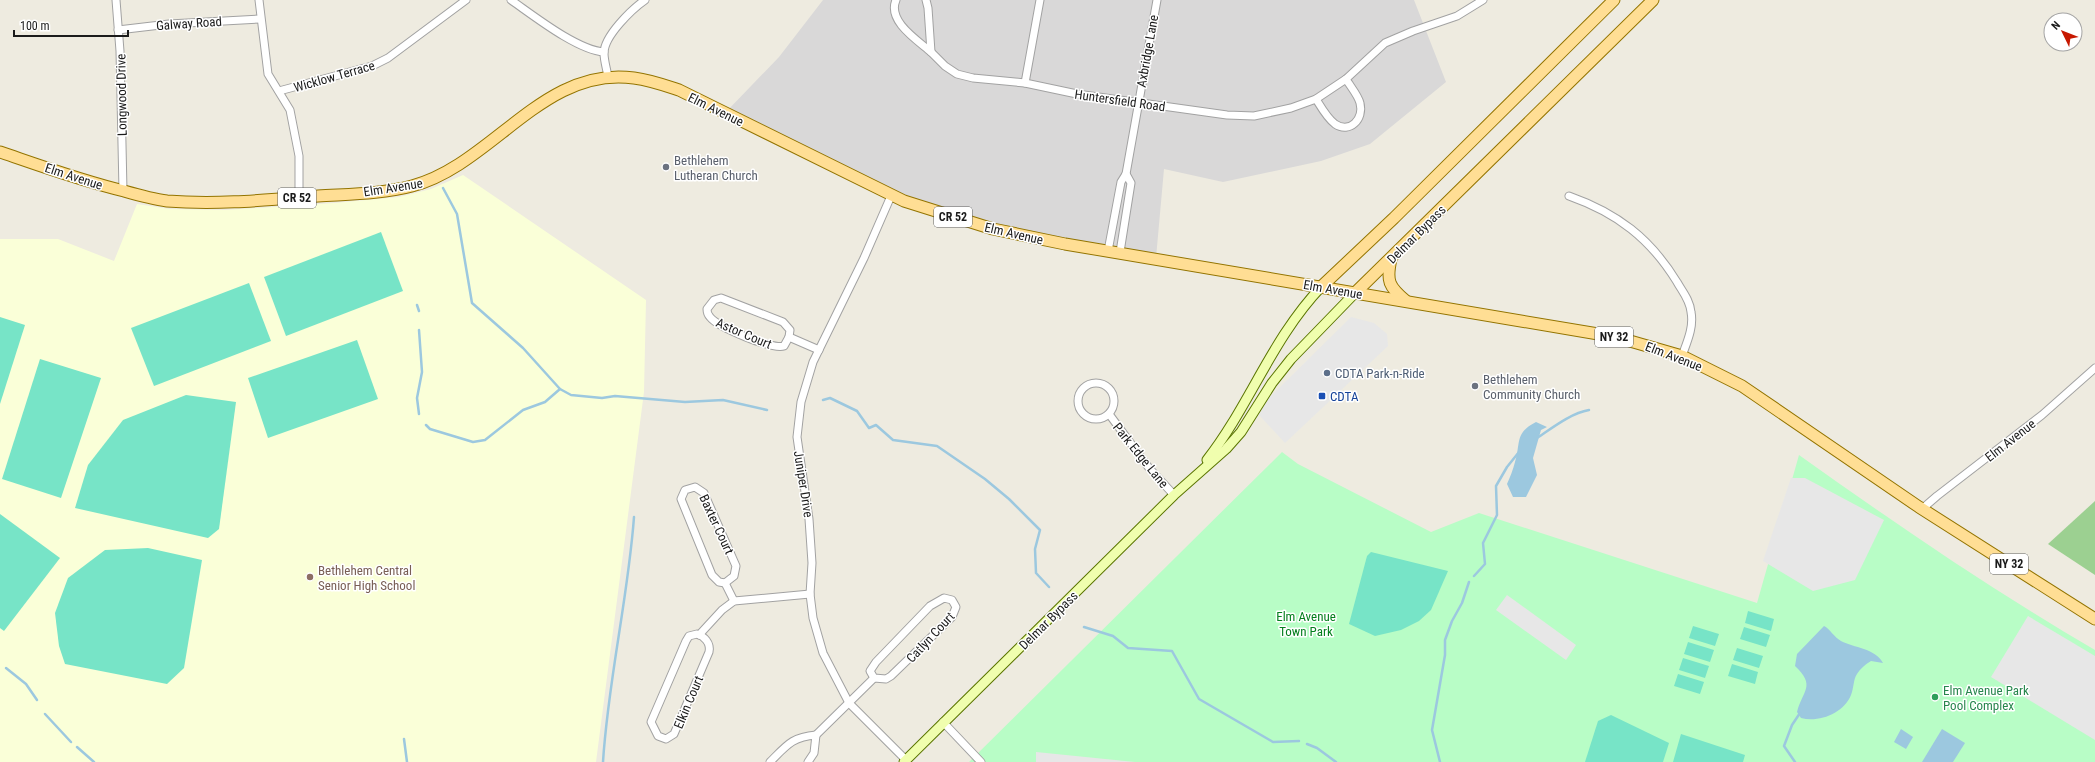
<svg xmlns="http://www.w3.org/2000/svg" width="2095" height="762" viewBox="0 0 2095 762" font-family="'Roboto Condensed',sans-serif">
	<style>
		.residential { fill: #d9d8d8 }
		.education { fill: #faffd8 }
		.forest { fill: #9cd091 }
		.park { fill: #b8fdc6 }
		.pitch { fill: #77e4c7 }
		.parking { fill: #e7e7e7 }
		.water { fill: #9cc8df }
		.lines { fill: none; stroke-linecap: round; stroke-linejoin: round }
		.stream { stroke: #9cc8df; stroke-width: 2.5 }
		.street-casing { stroke: #a2a2a2; stroke-width: 9 }
		.secondary-casing { stroke: #5a7500; stroke-width: 11 }
		.primary-casing { stroke: #937400; stroke-width: 13 }
		.street { stroke: #fff; stroke-width: 7 }
		.secondary { stroke: #f0feae; stroke-width: 9 }
		.primary { stroke: #ffde94; stroke-width: 11 }
		.worship-dot { fill: #6b7280; stroke: #fff; stroke-width: 1.5 }
		.service-dot { fill: #5c6f8a; stroke: #fff; stroke-width: 1.5 }
		.transit-dot { fill: #1a4fb4; stroke: #fff; stroke-width: 1.5 }
		.education-dot { fill: #8d6e63; stroke: #fff; stroke-width: 1.5 }
		.leisure-dot { fill: #2e9e5b; stroke: #fff; stroke-width: 1.5 }
		.labels { text-anchor: middle; stroke-width: 3; stroke-linejoin: round; paint-order: stroke }
		.shield { fill: #fff; stroke: #5f5f5f; stroke-width: 1 }
		.shield-label { font-size: 12px; font-weight: bold; fill: #1b1b1b }
		.street-label { font-size: 13px; fill: #1b1b1b; stroke: #fff }
		.worship-label { font-size: 13px; fill: #5b616d; stroke: #fff; text-anchor: start }
		.service-label { font-size: 13px; fill: #4e5e75; stroke: #fff; text-anchor: start }
		.transit-label { font-size: 13px; fill: #164399; stroke: #fff; text-anchor: start }
		.education-label { font-size: 13px; fill: #785e54; stroke: #fff; text-anchor: start }
		.park-label { font-size: 13px; fill: #047f1d; stroke: #fff }
		.leisure-label { font-size: 13px; fill: #27864d; stroke: #fff; text-anchor: start }
	</style>
	<rect width="100%" height="100%" fill="#eeebe0"/>
	<!-- residential -->
	<polygon class="residential" points="823,0 1414,0 1446,82 1370,144 1321,161 1223,182 1164,169 1156,258 933,212 725,113 779,57"/>
	<!-- education -->
	<polygon class="education" points="463,175 646,300 644,392 596,762 0,762 0,239 58,239 114,261 137,204 170,209 225,210 334,203 399,197 431,189"/>
	<!-- forest -->
	<polygon class="forest" points="2095,501 2095,575 2048,544"/>
	<!-- park -->
	<path class="park" d="M1282,452L1298,464L1431,532L1479,513L1757,603L1799,455C1896,524 1992,590 2095,650V762H969Z"/>
	<!-- pitch -->
	<g class="pitch">
		<polygon points="381,232 403,291 286,336 264,277"/>
		<polygon points="249,283 271,341 154,386 131,328"/>
		<polygon points="0,317 25,325 0,404"/>
		<polygon points="357,340 378,399 268,438 248,378"/>
		<polygon points="40,359 101,378 61,498 2,479"/>
		<polygon points="186,395 236,402 219,529 208,538 75,508 88,465 123,420"/>
		<polygon points="0,514 60,558 4,631 0,628"/>
		<polygon points="148,548 202,560 184,668 167,684 65,664 59,646 55,613 68,578 105,550"/>
		<polygon points="1371,552 1448,571 1431,610 1419,621 1401,630 1375,636 1349,624 1367,556"/>
		<polygon points="1748,611 1774,619 1771,631 1745,623"/>
		<polygon points="1693,626 1719,634 1715,646 1689,638"/>
		<polygon points="1744,627 1770,635 1766,647 1740,639"/>
		<polygon points="1688,642 1714,650 1710,662 1684,654"/>
		<polygon points="1737,648 1763,656 1759,668 1733,660"/>
		<polygon points="1683,658 1709,666 1705,678 1679,670"/>
		<polygon points="1732,664 1758,672 1755,684 1728,676"/>
		<polygon points="1678,674 1704,682 1700,694 1674,686"/>
		<polygon points="1611,715 1669,743 1663,762 1585,762 1598,721"/>
		<polygon points="1681,734 1745,755 1743,762 1673,762"/>
	</g>
	<!-- parking -->
	<g class="parking">
		<polygon points="1351,317 1374,323 1387,334 1388,346 1285,443 1259,415 1267,400"/>
		<polygon points="1791,478 1805,478 1884,520 1855,580 1813,591 1763,561"/>
		<polygon points="1507,595 1576,645 1566,660 1496,610"/>
		<polygon points="2028,616 2095,656 2095,740 1991,677"/>
		<polygon points="1036,752 1135,762 1036,762"/>
	</g>
	<!-- water -->
	<g class="water">
		<path d="M1536,422L1547,427L1541,430L1533,458L1537,475L1526,497H1513L1507,484C1510,477 1513,470 1515,462C1521,444 1514,433 1536,422Z"/>
		<path d="M1824,626C1830,629 1834,637 1841,641C1854,648 1875,648 1883,663L1871,661C1866,664 1860,669 1857,674C1853,680 1854,688 1851,695C1844,713 1819,723 1801,718L1797,712C1803,690 1816,686 1795,666L1797,654Z"/>
		<polygon points="1901,729 1913,737 1906,749 1894,742"/>
		<polygon points="1942,729 1965,743 1953,762 1922,762"/>
	</g>
	<g class="lines">
		<!-- stream -->
		<g class="stream">
			<polyline points="443,188 457,214 472,303 523,348 560,389 571,395 602,398 615,396 685,402 723,400 767,410"/>
			<polyline points="417,305 419,311"/>
			<polyline points="419,330 422,372 417,398 419,414"/>
			<polyline points="823,400 830,398 857,411 869,428 876,425 893,440 937,446 985,479 1009,499 1040,530 1035,549 1036,573 1049,587"/>
			<polyline points="426,425 430,429 473,442 485,440 523,410 545,402 560,389"/>
			<path d="M1537,438C1552,428 1571,413 1589,410"/>
			<polyline points="1474,576 1485,564 1483,543 1497,515 1496,486 1507,467 1519,452"/>
			<polyline points="1084,627 1113,636 1128,648 1172,651 1199,699 1273,742 1299,741"/>
			<polyline points="6,668 26,684 37,700"/>
			<polyline points="45,714 71,742"/>
			<polyline points="404,739 407,762"/>
			<polyline points="1307,744 1317,748 1336,762"/>
			<polyline points="77,747 94,762"/>
			<path d="M603,762C608,680 628,599 634,517"/>
			<polyline points="1440,762 1432,730 1445,655 1445,640 1452,621 1462,603 1469,582"/>
			<polyline points="1795,762 1784,746 1792,725 1800,713"/>
		</g>
		<defs>
			<g id="street">
				<polyline points="116,0 120,51 123,191"/>
				<polyline points="259,0 268,74 290,110 299,156 299,198"/>
				<path d="M511,0C534,16 577,50 604,52"/>
				<path d="M896,0C887,21 917,40 931,52L928,8L926,0"/>
				<polyline points="118,30 169,24 260,19"/>
				<polyline points="931,52 945,66 957,74 973,78 1025,83 1077,94 1227,115 1254,116 1291,108 1316,99 1346,79 1385,43 1413,31 1457,16 1483,0"/>
				<path d="M608,77C607,70 604,61 604,53C604,36 632,9 645,0"/>
				<polyline points="1025,83 1040,0"/>
				<polyline points="279,91 372,66 388,58 466,0"/>
				<path d="M1316,99C1321,107 1327,118 1335,124C1350,134 1364,119 1360,103C1358,95 1350,86 1346,79"/>
				<polyline points="891,196 864,258 813,362 801,402 797,437 809,519 812,563 810,594 813,618 823,653 849,703 906,760"/>
				<path d="M1569,196C1617,213 1650,238 1677,282C1682,291 1690,300 1691,312C1694,327 1687,342 1682,356"/>
				<polyline points="1108,251 1121,182 1126,174 1157,0"/>
				<polyline points="1120,252 1131,183 1126,174"/>
				<path d="M721,298L783,322L790,330L789,337L784,346C772,350 717,327 710,317C708,315 707,312 707,309L714,300Z"/>
				<polyline points="789,337 819,350"/>
				<circle cx="1096" cy="401" r="18"/>
				<polyline points="1109,414 1149,468 1174,495"/>
				<polygon points="695,487 704,493 736,566 734,576 725,583 719,582 712,575 681,499 685,490"/>
				<polyline points="1922,509 1937,496 2042,415 2095,368"/>
				<polyline points="725,583 734,601"/>
				<polygon points="944,598 952,600 956,607 952,617 891,676 886,679 874,678 870,671 876,662 930,606"/>
				<path d="M697,634C704,636 711,643 709,652L674,734L666,739L658,736L651,722L686,641L689,636Z"/>
				<polyline points="699,635 722,610 734,601 810,594"/>
				<polyline points="943,722 981,762"/>
				<polyline points="816,735 874,678"/>
				<path d="M770,762C787,745 792,737 816,735L814,753L808,762"/>
			</g>
			<g id="secondary">
				<path d="M1207,460C1250,405 1272,338 1322,286"/>
				<polyline points="904,762 1174,495 1226,449 1241,432 1272,383 1291,359 1355,293"/>
			</g>
			<g id="primary">
				<path d="M0,152C41,166 82,181 124,191C138,195 152,199 167,201C217,205 267,200 318,196C349,194 382,194 412,186C492,165 544,65 634,78C650,80 664,85 679,90L904,201L993,229L1065,244L1616,337L1682,356L1742,386L1919,507L2095,619"/>
				<path d="M1391,259C1386,281 1389,287 1406,301"/>
				<polyline points="1322,286 1394,218 1614,0"/>
				<polyline points="1355,293 1653,0"/>
			</g>
		</defs>
		<!-- street casing -->
		<use href="#street" class="street-casing"/>
		<!-- secondary casing -->
		<use href="#secondary" class="secondary-casing"/>
		<!-- primary casing -->
		<use href="#primary" class="primary-casing"/>
		<!-- street -->
		<use href="#street" class="street"/>
		<!-- secondary -->
		<use href="#secondary" class="secondary"/>
		<!-- primary -->
		<use href="#primary" class="primary"/>
	</g>
	<!-- markers -->
	<g class="worship-dot">
		<circle cx="666" cy="167" r="4"/>
		<circle cx="1475" cy="386" r="4"/>
	</g>
	<circle class="service-dot" cx="1327" cy="373" r="4"/>
	<rect class="transit-dot" x="1318" y="392" width="8" height="8" rx="2"/>
	<circle class="education-dot" cx="310" cy="577" r="4"/>
	<circle class="leisure-dot" cx="1935" cy="697" r="4"/>
	<g class="labels">
		<!-- shield labels -->
		<g class="shield">
			<rect x="278" y="188" width="38" height="20" rx="3"/>
			<rect x="934" y="207" width="38" height="20" rx="3"/>
			<rect x="1595" y="327" width="38" height="20" rx="3"/>
			<rect x="1990" y="554" width="38" height="20" rx="3"/>
		</g>
		<g class="shield-label">
			<text x="297" y="202">CR 52</text>
			<text x="953" y="221">CR 52</text>
			<text x="1614" y="341">NY 32</text>
			<text x="2009" y="568">NY 32</text>
		</g>
		<!-- street labels -->
		<g class="street-label">
			<text transform="translate(189 23) rotate(-4)" y="5">Galway Road</text>
			<text transform="translate(1147 51) rotate(-80)" y="5">Axbridge Lane</text>
			<text transform="translate(334 76) rotate(-16)" y="5">Wicklow Terrace</text>
			<text transform="translate(121 95) rotate(-91)" y="5">Longwood Drive</text>
			<text transform="translate(1120 100) rotate(8)" y="5">Huntersfield Road</text>
			<text transform="translate(716 109) rotate(26)" y="5">Elm Avenue</text>
			<text transform="translate(74 176) rotate(18)" y="5">Elm Avenue</text>
			<text transform="translate(393 187) rotate(-9)" y="5">Elm Avenue</text>
			<text transform="translate(1014 233) rotate(13)" y="5">Elm Avenue</text>
			<text transform="translate(1416 234) rotate(-45)" y="5">Delmar Bypass</text>
			<text transform="translate(1333 289) rotate(10)" y="5">Elm Avenue</text>
			<text transform="translate(744 333) rotate(23)" y="5">Astor Court</text>
			<text transform="translate(1674 356) rotate(21)" y="5">Elm Avenue</text>
			<text transform="translate(2010 440) rotate(-38)" y="5">Elm Avenue</text>
			<text transform="translate(1141 455) rotate(51)" y="5">Park Edge Lane</text>
			<text transform="translate(804 484) rotate(81)" y="5">Juniper Drive</text>
			<text transform="translate(717 524) rotate(65)" y="5">Baxter Court</text>
			<text transform="translate(1048 620) rotate(-45)" y="5">Delmar Bypass</text>
			<text transform="translate(930 637) rotate(-47)" y="5">Catlyn Court</text>
			<text transform="translate(688 702) rotate(-67)" y="5">Elkin Court</text>
		</g>
		<!-- worship labels -->
		<g class="worship-label">
			<text x="674" y="165">Bethlehem<tspan x="674" dy="15">Lutheran Church</tspan></text>
			<text x="1483" y="384">Bethlehem<tspan x="1483" dy="15">Community Church</tspan></text>
		</g>
		<!-- service labels -->
		<g class="service-label">
			<text x="1335" y="378">CDTA Park-n-Ride</text>
		</g>
		<!-- transit labels -->
		<g class="transit-label">
			<text x="1330" y="401">CDTA</text>
		</g>
		<!-- education labels -->
		<g class="education-label">
			<text x="318" y="575">Bethlehem Central<tspan x="318" dy="15">Senior High School</tspan></text>
		</g>
		<!-- park labels -->
		<g class="park-label">
			<text x="1306" y="621">Elm Avenue<tspan x="1306" dy="15">Town Park</tspan></text>
		</g>
		<!-- leisure labels -->
		<g class="leisure-label">
			<text x="1943" y="695">Elm Avenue Park<tspan x="1943" dy="15">Pool Complex</tspan></text>
		</g>
	</g>
	<!-- north arrow -->
	<g transform="translate(2063 32) rotate(313)"><circle r="19" fill="#ffffff" stroke="#a4a4a4"/>
	<path d="M0-3L7 15L0 10L-7 15Z" fill="#c71800"/>
	<text y="-6" font-size="11" font-weight="bold" text-anchor="middle" fill="#1b1b1b">N</text>
	</g>
	<!-- scale -->
	<path d="M14 30v6h114v-6" fill="none" stroke="#1b1b1b" stroke-width="2"/>
	<text x="20" y="30" font-size="12" fill="#1b1b1b" stroke="#ffffff" stroke-width="3" paint-order="stroke">100 m</text>
</svg>
